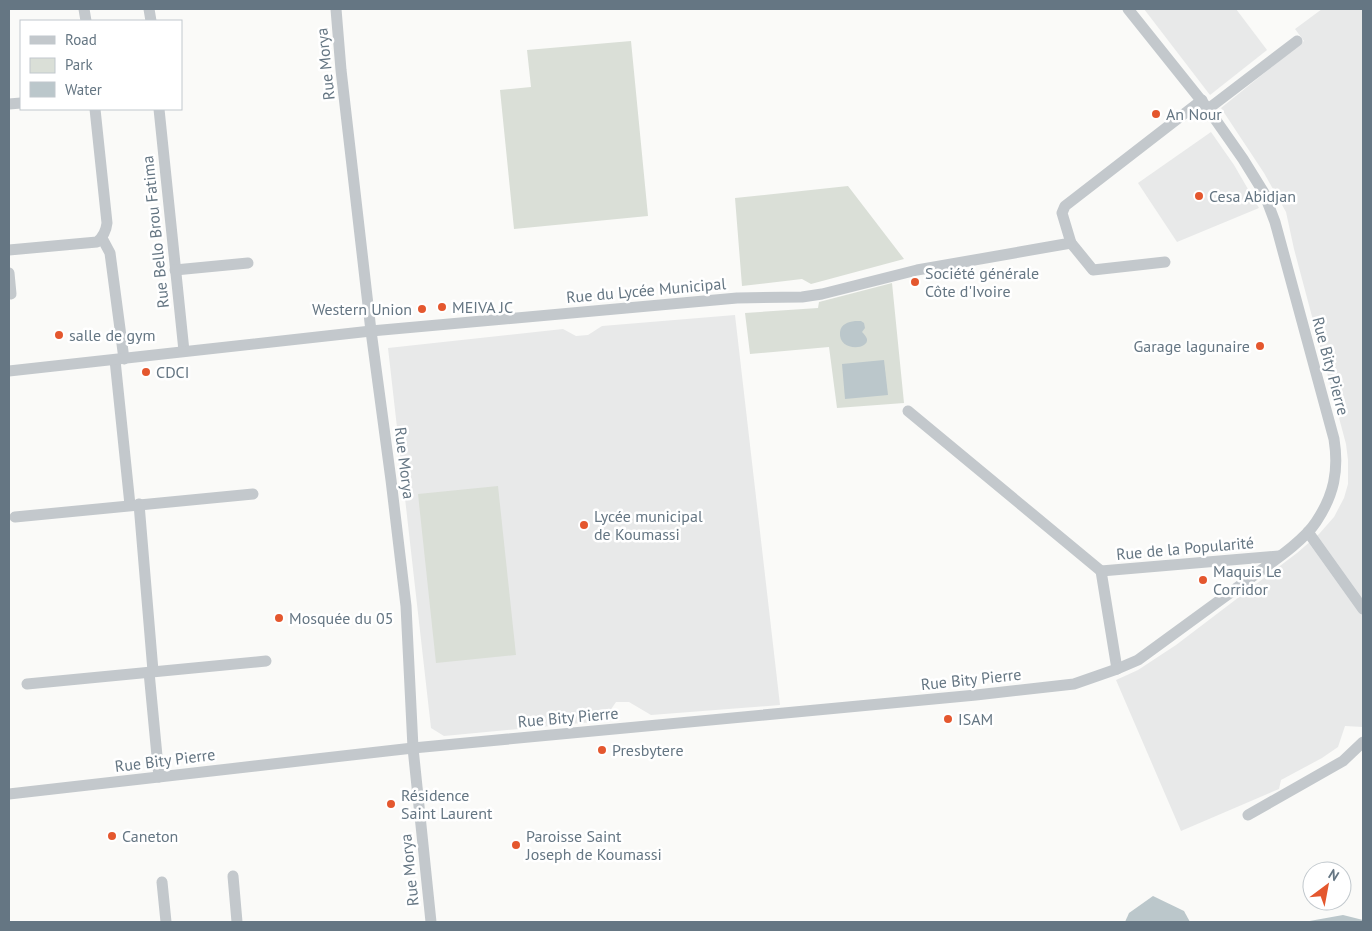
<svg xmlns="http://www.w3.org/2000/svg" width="1372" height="931" viewBox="0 0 1372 931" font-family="'PT Sans',sans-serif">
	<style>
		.built { fill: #e8e9e9 }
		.green { fill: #dadfd7 }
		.water { fill: #bbc7cb }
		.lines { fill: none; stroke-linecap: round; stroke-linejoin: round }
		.minor { stroke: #c3c8cc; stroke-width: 11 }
		.poi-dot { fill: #e4572e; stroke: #fff; stroke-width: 2 }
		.labels { text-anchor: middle; stroke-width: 5; stroke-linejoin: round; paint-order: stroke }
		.street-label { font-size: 16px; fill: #657683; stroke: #fff }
		.poi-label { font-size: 16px; fill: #657683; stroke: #fff; text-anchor: start }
	</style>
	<rect width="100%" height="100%" fill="#fafaf8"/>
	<!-- built -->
	<g class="built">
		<polygon points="1144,9 1236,9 1267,50 1210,95"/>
		<polygon points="1322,9 1363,9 1363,727 1345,726 1338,747 1322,758 1281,780 1279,789 1181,831 1116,680 1138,670 1176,645 1297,553 1319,534 1334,517 1344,498 1348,484 1348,460 1346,444 1294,249 1286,212 1264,173 1221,108 1304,41 1295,29"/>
		<polygon points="1211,132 1234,165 1259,208 1177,242 1138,183"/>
		<polygon points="735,315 780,705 651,715 629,702 616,702 603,721 444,736 431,728 388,348 563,329 576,336 588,335 602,326"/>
	</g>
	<!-- green -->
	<g class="green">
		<polygon points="631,41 648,216 514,229 500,90 531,87 527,50"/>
		<polygon points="848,186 904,259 811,284 802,279 742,286 735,198"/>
		<polygon points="892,283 904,403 837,408 829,347 750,354 745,313 818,308 819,302"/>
		<polygon points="498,486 516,655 436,663 418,494"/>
	</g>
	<!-- water -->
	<g class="water">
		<path d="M855,321H861L864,323L865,328L862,332C864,334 866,336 867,339C869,350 838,352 840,332C841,324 848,322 855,321Z"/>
		<polygon points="884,360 888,395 845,399 842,364"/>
		<polygon points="1153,896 1184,911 1190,922 1125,922 1129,913"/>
		<polygon points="1343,915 1363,920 1363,922 1304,922"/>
	</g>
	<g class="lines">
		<!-- minor -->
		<g class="minor">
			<polyline points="84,9 86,21"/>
			<polyline points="149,9 151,21"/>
			<polyline points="336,9 341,70 371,331 391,480 406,606 413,748 431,922"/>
			<polyline points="9,104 21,103"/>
			<polyline points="159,109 184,351"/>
			<polyline points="1208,109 1297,41"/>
			<polyline points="102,238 110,253 124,359"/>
			<polyline points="1071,243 1093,270 1165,262"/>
			<path d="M9,250L97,242C103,237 106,232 107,223L95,109"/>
			<polyline points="175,270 248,263"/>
			<polyline points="9,273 11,294"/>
			<polyline points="115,360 130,505"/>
			<polyline points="9,371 371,331 737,298 802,297 822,294 917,270 1071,243 1062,213 1065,206 1202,100"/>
			<polyline points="908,411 1101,571"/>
			<polyline points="139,504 153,671"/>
			<polyline points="15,517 253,494"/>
			<polyline points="1308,532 1363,609"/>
			<polyline points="1117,669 1101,571 1279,556"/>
			<polyline points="149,672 159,777"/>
			<polyline points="27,684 266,661"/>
			<path d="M9,794L413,748L976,695L1074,684L1117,669L1138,660C1175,633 1212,606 1249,579C1269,564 1303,542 1316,522C1334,495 1339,471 1334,439L1275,222L1264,193L1243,159L1208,109L1128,9"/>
			<polyline points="1248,815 1343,761 1363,742"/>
			<polyline points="233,876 237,922"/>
			<polyline points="162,882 166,922"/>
		</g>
	</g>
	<!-- markers -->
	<g class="poi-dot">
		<circle cx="1156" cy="114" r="5"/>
		<circle cx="1199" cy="196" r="5"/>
		<circle cx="915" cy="282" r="5"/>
		<circle cx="442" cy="307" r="5"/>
		<circle cx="422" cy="309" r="5"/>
		<circle cx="59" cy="335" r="5"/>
		<circle cx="1260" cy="346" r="5"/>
		<circle cx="146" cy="372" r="5"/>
		<circle cx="584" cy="525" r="5"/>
		<circle cx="1203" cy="580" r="5"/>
		<circle cx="279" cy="618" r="5"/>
		<circle cx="948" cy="719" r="5"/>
		<circle cx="602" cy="750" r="5"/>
		<circle cx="391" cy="804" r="5"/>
		<circle cx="112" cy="836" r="5"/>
		<circle cx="516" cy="845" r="5"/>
	</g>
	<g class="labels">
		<!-- street labels -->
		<g class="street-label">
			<text transform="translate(325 64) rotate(-96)" y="6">Rue Morya</text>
			<text transform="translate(155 232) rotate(-96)" y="6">Rue Bello Brou Fatima</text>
			<text transform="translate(646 290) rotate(-5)" y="6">Rue du Lycée Municipal</text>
			<text transform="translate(1331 366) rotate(75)" y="6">Rue Bity Pierre</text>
			<text transform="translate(405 463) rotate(83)" y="6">Rue Morya</text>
			<text transform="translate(1185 548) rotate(-5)" y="6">Rue de la Popularité</text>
			<text transform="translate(971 679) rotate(-6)" y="6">Rue Bity Pierre</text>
			<text transform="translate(568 717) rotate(-5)" y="6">Rue Bity Pierre</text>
			<text transform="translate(165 760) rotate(-7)" y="6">Rue Bity Pierre</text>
			<text transform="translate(409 870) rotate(-96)" y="6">Rue Morya</text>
		</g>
		<!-- poi labels -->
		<g class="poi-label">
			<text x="1166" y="120">An Nour</text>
			<text x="1209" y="202">Cesa Abidjan</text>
			<text x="925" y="279">Société générale<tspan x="925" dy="18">Côte d'Ivoire</tspan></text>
			<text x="452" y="313">MEIVA JC</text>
			<text x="412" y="315" text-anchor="end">Western Union</text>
			<text x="69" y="341">salle de gym</text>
			<text x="1250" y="352" text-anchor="end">Garage lagunaire</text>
			<text x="156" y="378">CDCI</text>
			<text x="594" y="522">Lycée municipal<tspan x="594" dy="18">de Koumassi</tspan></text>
			<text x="1213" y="577">Maquis Le<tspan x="1213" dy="18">Corridor</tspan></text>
			<text x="289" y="624">Mosquée du 05</text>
			<text x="958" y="725">ISAM</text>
			<text x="612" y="756">Presbytere</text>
			<text x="401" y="801">Résidence<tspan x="401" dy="18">Saint Laurent</tspan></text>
			<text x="122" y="842">Caneton</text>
			<text x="526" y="842">Paroisse Saint<tspan x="526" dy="18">Joseph de Koumassi</tspan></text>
		</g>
	</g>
	<!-- border -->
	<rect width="1372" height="931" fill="none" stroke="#657683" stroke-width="20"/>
	<!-- legend -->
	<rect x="20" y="20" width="162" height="90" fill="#ffffff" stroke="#c1c8cd"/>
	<rect x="30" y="36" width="25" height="8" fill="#c3c8cc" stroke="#c1c8cd"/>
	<text x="65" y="45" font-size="15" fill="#657683">Road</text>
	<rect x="30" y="58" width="25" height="15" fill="#dadfd7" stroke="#c1c8cd"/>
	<text x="65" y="70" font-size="15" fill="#657683">Park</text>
	<rect x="30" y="82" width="25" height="15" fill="#bbc7cb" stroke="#c1c8cd"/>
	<text x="65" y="95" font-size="15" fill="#657683">Water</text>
	<!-- north arrow -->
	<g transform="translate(1327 886) rotate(32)"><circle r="24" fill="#ffffff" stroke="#c1c8cd"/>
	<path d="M0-4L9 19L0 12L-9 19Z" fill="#e4572e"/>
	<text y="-8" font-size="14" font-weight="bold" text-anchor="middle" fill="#657683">N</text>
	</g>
</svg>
